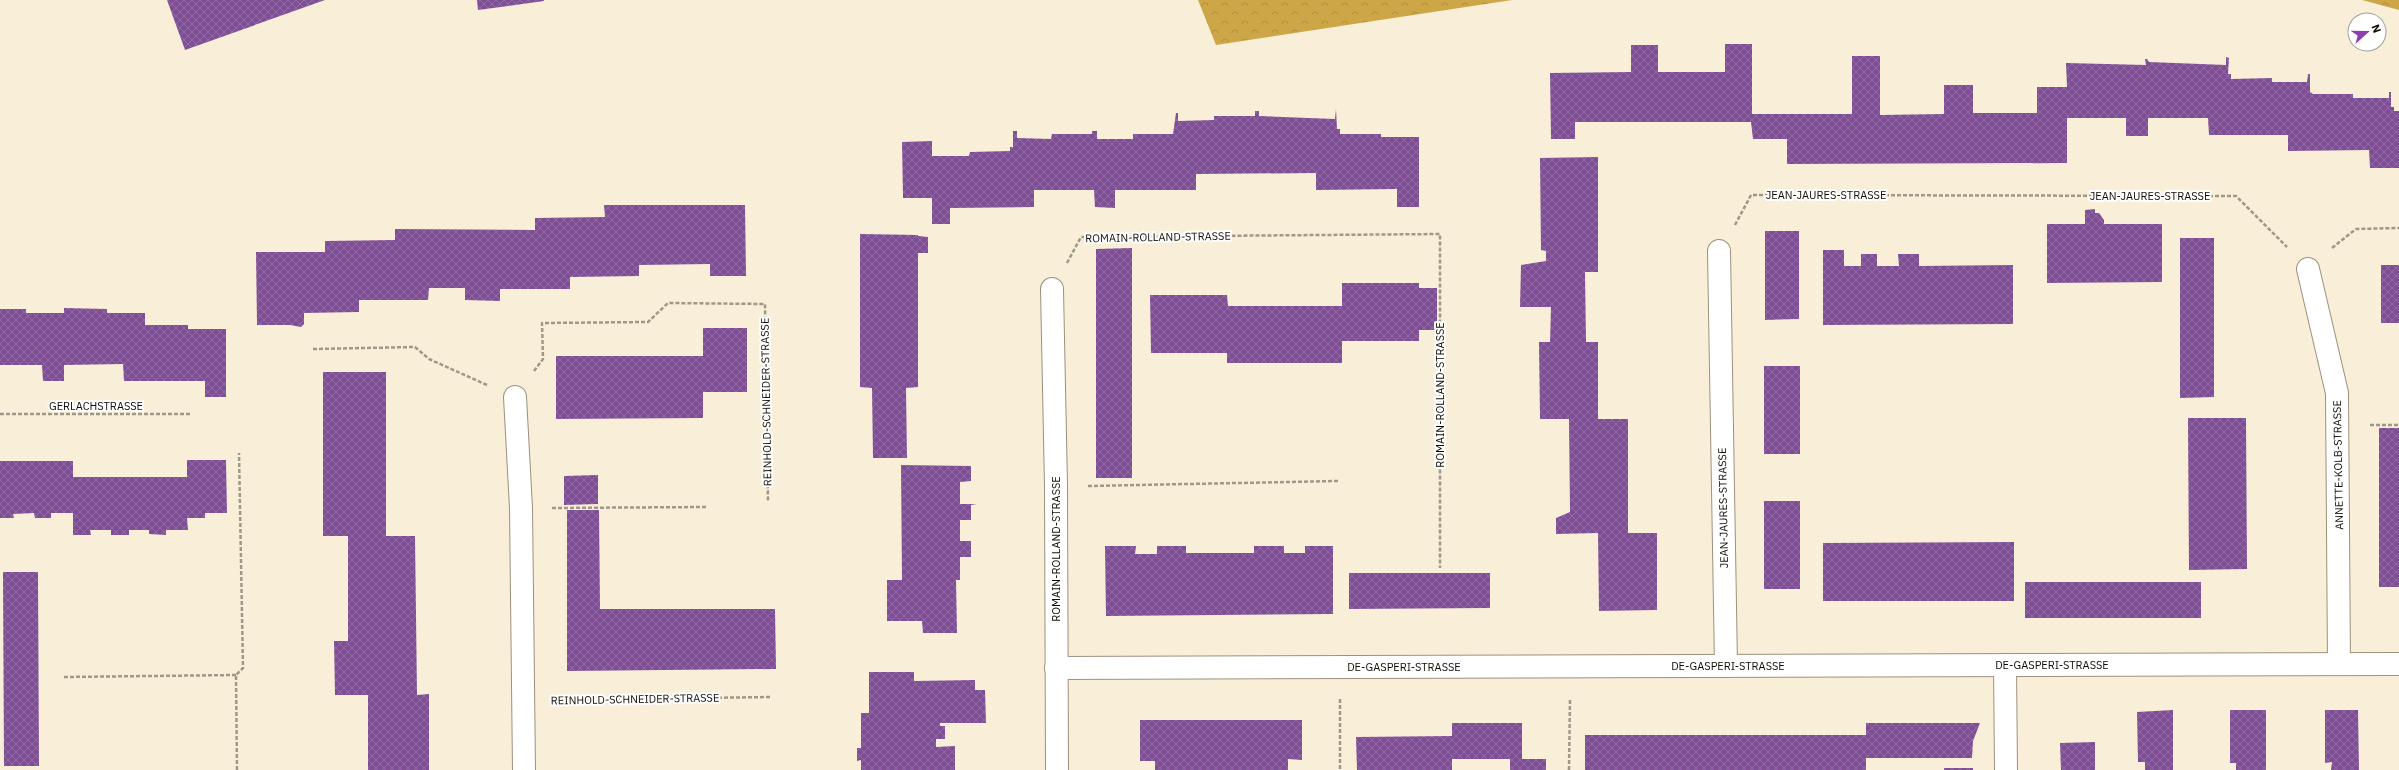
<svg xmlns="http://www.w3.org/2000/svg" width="2399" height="770" viewBox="0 0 2399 770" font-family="'IBM Plex Sans',sans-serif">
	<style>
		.forest { fill: url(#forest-crowns) }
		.building { fill: url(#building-cross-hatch) }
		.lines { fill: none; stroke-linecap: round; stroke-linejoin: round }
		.street-casing { stroke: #9b917d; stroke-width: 24 }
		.path { stroke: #9f9888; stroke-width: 2.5; stroke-dasharray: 4 2; stroke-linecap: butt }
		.street { stroke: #fff; stroke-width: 22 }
		.labels { text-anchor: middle; stroke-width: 4; stroke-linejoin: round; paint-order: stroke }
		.street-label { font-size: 11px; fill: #100d06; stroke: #fff }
	</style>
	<defs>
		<pattern id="forest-crowns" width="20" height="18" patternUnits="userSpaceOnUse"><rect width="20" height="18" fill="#cda647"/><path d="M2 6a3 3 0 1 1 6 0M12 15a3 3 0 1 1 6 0" fill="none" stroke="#af8e3d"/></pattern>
		<pattern id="building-cross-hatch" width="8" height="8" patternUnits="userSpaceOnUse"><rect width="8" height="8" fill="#7f4e96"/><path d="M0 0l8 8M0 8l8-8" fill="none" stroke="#906d9f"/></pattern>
	</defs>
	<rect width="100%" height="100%" fill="#f9efd9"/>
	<!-- forest -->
	<g class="forest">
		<polygon points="1198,0 1512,0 1216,45"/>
		<polygon points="2362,0 2399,0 2399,10"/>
	</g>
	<!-- building -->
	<g class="building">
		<polygon points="167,0 325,0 185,50"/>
		<polygon points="477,0 544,0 544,1 478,10"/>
		<polygon points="1725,44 1752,44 1752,114 1852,114 1852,56 1880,56 1880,115 1944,114 1944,85 1973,85 1973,113 2037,113 2037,87 2067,87 2066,63 2146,65 2145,59 2147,59 2149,62 2226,65 2226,57 2229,58 2228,74 2231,74 2231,79 2272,78 2272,82 2307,82 2308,74 2310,74 2310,92 2313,94 2353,94 2353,98 2389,98 2389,92 2391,92 2391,107 2394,107 2394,111 2399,111 2399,168 2370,168 2369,150 2288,151 2288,135 2209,135 2208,118 2148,118 2148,136 2126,136 2126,118 2067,118 2067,163 1787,164 1787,139 1753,139 1751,122 1575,122 1575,139 1551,139 1550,73 1631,72 1631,45 1658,45 1658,72 1725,72"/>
		<polygon points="1336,109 1337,129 1340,129 1340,134 1381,134 1381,137 1419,137 1419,207 1397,207 1397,189 1316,190 1316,173 1196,174 1196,190 1115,190 1115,208 1095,207 1094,190 1034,190 1034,207 950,208 950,224 932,224 932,198 903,198 902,142 932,141 932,156 969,156 970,152 1010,151 1010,147 1013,147 1013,131 1017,131 1017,138 1051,139 1052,134 1092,134 1092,131 1097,131 1097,139 1133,139 1133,134 1173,134 1176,113 1178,113 1178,121 1214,120 1214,116 1255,116 1255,111 1259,111 1259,116 1335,119"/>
		<polygon points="1598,157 1598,272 1585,272 1586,342 1598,342 1598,419 1628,419 1628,533 1657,533 1657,610 1599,611 1598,533 1556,534 1556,518 1570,512 1569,419 1540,419 1539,342 1550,342 1551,307 1520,307 1521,265 1546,261 1546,251 1541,250 1540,158"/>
		<polygon points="604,205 745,205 746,276 710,276 710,264 639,265 639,276 570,277 570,289 500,289 500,301 465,300 465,288 429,288 428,300 359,300 359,312 304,313 304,324 301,327 290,325 257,325 256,252 325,252 325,241 395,240 395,229 535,230 535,218 605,217"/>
		<polygon points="2095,209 2095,213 2099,213 2104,220 2104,224 2162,224 2162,282 2047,283 2047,224 2085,224 2085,210"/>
		<polygon points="1765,231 1799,231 1799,319 1765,320"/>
		<polygon points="860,234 918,235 918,236 928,237 928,253 918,253 918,387 906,388 907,458 873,458 872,388 860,387"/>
		<polygon points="2180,238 2214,238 2214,397 2180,398"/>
		<polygon points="1132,248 1132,478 1096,478 1096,249"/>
		<polygon points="1823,250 1844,250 1844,266 1861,266 1861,254 1877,254 1877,266 1899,266 1898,254 1919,254 1919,266 2013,265 2013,324 1823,325"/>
		<rect x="2381" y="265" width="18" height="58"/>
		<polygon points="1342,283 1419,283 1419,288 1437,288 1437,330 1419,330 1419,341 1342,341 1342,363 1227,363 1227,353 1151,353 1150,295 1227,295 1228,306 1342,306"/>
		<polygon points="64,308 107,309 107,313 145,313 145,325 188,325 188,329 226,329 226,397 205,397 205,381 124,381 123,364 64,365 64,381 43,381 42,365 0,365 0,309 26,309 26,313 64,313"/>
		<polygon points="703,328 747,328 747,392 703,392 703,418 556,419 556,356 703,356"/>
		<rect x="1764" y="366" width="36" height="88"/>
		<polygon points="323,372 386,372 386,536 415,536 417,695 429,694 429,770 368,770 368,695 335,695 334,641 348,641 348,536 323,536"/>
		<polygon points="2188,418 2246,418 2247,569 2189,570"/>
		<rect x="2379" y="428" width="20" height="159"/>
		<polygon points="187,460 226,460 227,513 205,513 205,518 187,518 188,530 166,530 166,535 149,534 149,530 129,530 129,535 111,535 111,530 90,530 91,535 73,535 73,513 51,513 51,518 35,518 34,513 13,514 14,518 0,518 0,461 73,461 73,477 187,477"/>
		<polygon points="901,465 971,466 971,481 960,482 960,504 977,504 971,505 971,520 960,520 960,541 971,541 971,557 960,557 960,580 956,580 957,633 923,633 922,621 887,621 887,580 902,580"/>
		<polygon points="598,475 598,504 564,505 564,476"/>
		<rect x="1764" y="501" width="36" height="88"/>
		<polygon points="567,510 599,510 600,609 775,609 776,669 567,671"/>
		<polygon points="2014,542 2014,601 1823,601 1823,543"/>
		<polygon points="1105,546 1136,546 1135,554 1157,554 1157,546 1186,546 1186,553 1254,553 1254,546 1284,546 1284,553 1305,553 1305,546 1333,546 1333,614 1106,616"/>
		<polygon points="3,572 38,572 39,766 4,766"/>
		<polygon points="1349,573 1490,573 1490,608 1349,609"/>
		<rect x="2025" y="582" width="176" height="36"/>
		<polygon points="869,672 914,672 914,681 975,680 975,690 985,690 986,723 940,723 940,726 945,726 945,739 936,739 936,747 955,746 955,770 861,770 861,760 857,761 857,748 861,748 861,713 869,713"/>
		<polygon points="2173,710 2173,770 2145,770 2145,762 2138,762 2137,712"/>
		<polygon points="2230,710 2266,710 2266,770 2236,770 2236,763 2230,763"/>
		<polygon points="2325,710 2358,710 2359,770 2331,770 2332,762 2325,763"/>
		<polygon points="1140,720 1302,720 1302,760 1288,759 1288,770 1155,770 1155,761 1140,761"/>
		<polygon points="1452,723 1522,723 1522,759 1546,759 1546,770 1510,770 1510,759 1452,759 1452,770 1357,770 1356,737 1452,736"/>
		<polygon points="1866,723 1980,723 1973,741 1972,758 1866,758 1866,770 1585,770 1585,735 1866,735"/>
		<polygon points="2095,742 2095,770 2061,770 2060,743"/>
		<rect x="1944" y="768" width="29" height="2"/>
	</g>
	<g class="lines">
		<defs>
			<g id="street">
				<polyline points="1719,251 1726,666"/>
				<polyline points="2308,269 2337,393 2339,664"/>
				<polyline points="1052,289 1056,486 1057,770"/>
				<polyline points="515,397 521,508 524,770"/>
				<polyline points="2005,665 2006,770"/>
				<polyline points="1056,668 2399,664"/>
			</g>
		</defs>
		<!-- street casing -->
		<use href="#street" class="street-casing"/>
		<!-- path -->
		<g class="path">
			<polyline points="1735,225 1751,195 2236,196 2287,247"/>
			<polyline points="2332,248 2356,229 2399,228"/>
			<polyline points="1067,263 1081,237 1440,234 1440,568"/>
			<polyline points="313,349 415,347 429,359 487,385"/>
			<polyline points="534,371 543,359 542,323 648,322 668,303 765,304 768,502"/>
			<polyline points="0,414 192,414"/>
			<polyline points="2370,425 2399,425"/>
			<polyline points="1088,486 1338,481"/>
			<polyline points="552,508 706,507"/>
			<polyline points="64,677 236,675"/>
			<polyline points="1340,699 1340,770"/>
			<polyline points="556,700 771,697"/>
			<polyline points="237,770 236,675 243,668 239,453"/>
			<polyline points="1569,770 1570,699"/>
		</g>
		<!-- street -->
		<use href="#street" class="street"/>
	</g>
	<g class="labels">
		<!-- street labels -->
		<g class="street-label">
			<text x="1826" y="199">JEAN-JAURES-STRASSE</text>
			<text x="2150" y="200">JEAN-JAURES-STRASSE</text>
			<text transform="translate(1158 237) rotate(-1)" y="4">ROMAIN-ROLLAND-STRASSE</text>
			<text transform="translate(1440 395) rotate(-90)" y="4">ROMAIN-ROLLAND-STRASSE</text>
			<text transform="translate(766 402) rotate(-91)" y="4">REINHOLD-SCHNEIDER-STRASSE</text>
			<text x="96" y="410">GERLACHSTRASSE</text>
			<text transform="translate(2338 465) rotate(-91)" y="4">ANNETTE-KOLB-STRASSE</text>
			<text transform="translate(1723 508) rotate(-91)" y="4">JEAN-JAURES-STRASSE</text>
			<text transform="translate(1056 549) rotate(-90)" y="4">ROMAIN-ROLLAND-STRASSE</text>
			<text x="2052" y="669">DE-GASPERI-STRASSE</text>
			<text x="1728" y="670">DE-GASPERI-STRASSE</text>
			<text x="1404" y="671">DE-GASPERI-STRASSE</text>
			<text transform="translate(635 699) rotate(-1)" y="4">REINHOLD-SCHNEIDER-STRASSE</text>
		</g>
	</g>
	<!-- north arrow -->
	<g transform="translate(2367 32) rotate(69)"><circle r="19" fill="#ffffff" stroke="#9f9e9b"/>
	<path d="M0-3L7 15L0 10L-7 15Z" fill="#8e3faf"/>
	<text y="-6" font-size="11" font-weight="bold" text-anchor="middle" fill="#100d06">N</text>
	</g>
</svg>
